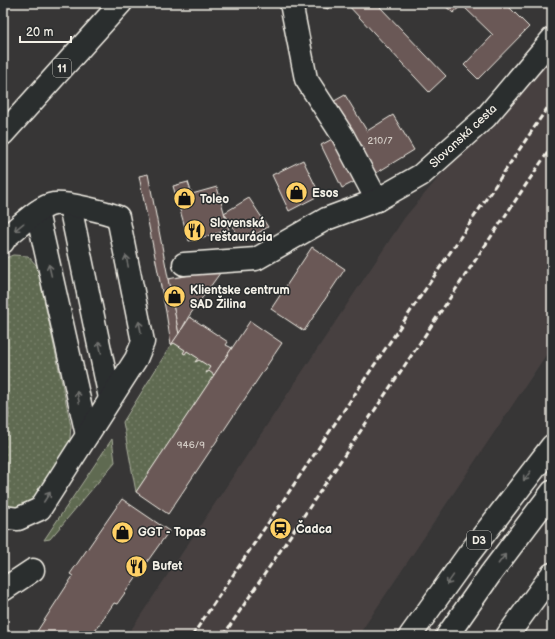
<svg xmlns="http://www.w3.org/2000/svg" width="555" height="639" viewBox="0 0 555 639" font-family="'Balsamiq Sans',sans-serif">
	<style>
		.built { fill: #474040 }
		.grass { fill: url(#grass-dots); stroke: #aaae9c }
		.forest { fill: url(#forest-crowns); stroke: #aaae9c }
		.building { fill: #6b5857; stroke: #f4f1e8 }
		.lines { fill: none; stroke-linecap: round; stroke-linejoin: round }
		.minor-casing { stroke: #f4f1e8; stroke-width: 25 }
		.major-casing { stroke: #f4f1e8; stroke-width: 25 }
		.highway-casing { stroke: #f4f1e8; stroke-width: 25 }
		.minor { stroke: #2a2d2e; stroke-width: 22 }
		.major { stroke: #2a2d2e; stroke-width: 22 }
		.highway { stroke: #2a2d2e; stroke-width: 22 }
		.rail { stroke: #f4f1e8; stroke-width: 3; stroke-dasharray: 6 3; stroke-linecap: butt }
		.oneway { stroke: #71726f }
		.labels { text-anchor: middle; stroke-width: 3; stroke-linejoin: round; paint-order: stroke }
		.number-label { font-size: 10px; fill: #d2cbc4 }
		.shield { fill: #2a2d2e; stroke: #b7b6b0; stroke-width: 1 }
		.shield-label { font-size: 11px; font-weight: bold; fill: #f4f1e8 }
		.street-label { font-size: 12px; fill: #f4f1e8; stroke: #2a2d2e }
		.poi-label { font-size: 12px; font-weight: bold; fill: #f4f1e8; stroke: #2a2d2e; text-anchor: start }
	</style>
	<defs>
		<pattern id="grass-dots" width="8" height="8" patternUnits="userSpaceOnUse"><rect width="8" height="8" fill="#5f6a51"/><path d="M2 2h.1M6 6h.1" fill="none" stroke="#77806a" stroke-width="1.8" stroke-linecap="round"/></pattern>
		<pattern id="forest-crowns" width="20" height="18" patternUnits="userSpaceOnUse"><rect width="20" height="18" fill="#5f6a51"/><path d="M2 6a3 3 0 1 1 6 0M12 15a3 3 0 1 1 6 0" fill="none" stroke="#77806a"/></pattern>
	</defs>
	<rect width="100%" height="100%" fill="#373636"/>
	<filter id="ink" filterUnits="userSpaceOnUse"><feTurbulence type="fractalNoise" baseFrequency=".025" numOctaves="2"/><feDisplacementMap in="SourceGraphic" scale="8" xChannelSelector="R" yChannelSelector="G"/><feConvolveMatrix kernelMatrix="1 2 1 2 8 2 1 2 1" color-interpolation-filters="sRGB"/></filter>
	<g filter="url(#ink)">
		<!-- built -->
		<polygon class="built" points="552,44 552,346 358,636 127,636 405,217"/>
		<!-- grass -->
		<g class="grass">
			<polygon points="13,255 28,256 37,266 71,426 69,449 31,503 13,510 3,509 3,432 9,415 3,384 3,259"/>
			<polygon points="174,343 185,350 183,353 187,351 198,358 196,362 199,360 210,367 206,373 209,371 214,375 136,492 123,422 171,345"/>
		</g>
		<!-- forest -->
		<polygon class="forest" points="112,439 115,462 50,539 44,540"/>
		<!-- building -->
		<g class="building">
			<polygon points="311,3 330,3 328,9"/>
			<polygon points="346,3 385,3 380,7 446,76 429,92"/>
			<polygon points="442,3 505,3 529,27 478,79 464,65 493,35 462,5 453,13"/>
			<polygon points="345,95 367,131 393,115 414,150 373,175 329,104"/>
			<polygon points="336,137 358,180 342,188 321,145"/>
			<polygon points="303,160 320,195 289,211 272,175"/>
			<polygon points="148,174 179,334 171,345 166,312 139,176"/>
			<polygon points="188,182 192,194 217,187 229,230 189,241 173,186"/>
			<polygon points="249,198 268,227 243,242 224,213"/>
			<polygon points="312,247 345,269 304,331 271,309"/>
			<polygon points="223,269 189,316 179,334 168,279"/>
			<polygon points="190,317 228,342 226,345 232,348 214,375 209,371 206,373 210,367 199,360 195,362 198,358 187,351 185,354 183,353 185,350 174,343 171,345"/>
			<polygon points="250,321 282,343 168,514 136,492"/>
			<polygon points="122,499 169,531 117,604 114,603 91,636 34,636 73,576 70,574"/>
		</g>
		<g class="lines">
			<defs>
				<g id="minor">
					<polyline points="291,3 306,79 343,136 377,200"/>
					<polyline points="70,206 110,398"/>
					<polyline points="37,212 87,435"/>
					<path d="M3,242L6,237C18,228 39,206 54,204C65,202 107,212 118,217L143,342L136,359L40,509L18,519L3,517"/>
					<polyline points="184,264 256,259 326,219 377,200 421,175 486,117 552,39"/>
					<polyline points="3,590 33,570"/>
					<polyline points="507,636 552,574"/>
				</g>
				<polyline id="major" points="3,134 121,3"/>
				<g id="highway">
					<polyline points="410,636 468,555 552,446"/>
					<polyline points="447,636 491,573 552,492"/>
				</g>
			</defs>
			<!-- minor casing -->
			<use href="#minor" class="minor-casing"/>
			<!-- major casing -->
			<use href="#major" class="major-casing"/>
			<!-- highway casing -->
			<use href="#highway" class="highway-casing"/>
			<!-- minor -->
			<use href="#minor" class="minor"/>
			<!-- major -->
			<use href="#major" class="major"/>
			<!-- highway -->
			<use href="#highway" class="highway"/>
			<!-- rail -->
			<g class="rail">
				<polyline points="192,636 552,101"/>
				<polyline points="223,636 552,146"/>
			</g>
		</g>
		<!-- one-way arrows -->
		<defs><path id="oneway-shaft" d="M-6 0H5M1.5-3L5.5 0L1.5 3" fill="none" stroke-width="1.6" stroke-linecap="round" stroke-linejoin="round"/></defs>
		<g class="oneway">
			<use href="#oneway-shaft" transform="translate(19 227) rotate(141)"/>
			<use href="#oneway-shaft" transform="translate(127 261) rotate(-102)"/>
			<use href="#oneway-shaft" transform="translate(50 270) rotate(-103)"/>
			<use href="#oneway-shaft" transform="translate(140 327) rotate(-101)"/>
			<use href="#oneway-shaft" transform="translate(100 347) rotate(-102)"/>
			<use href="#oneway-shaft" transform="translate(78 397) rotate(-103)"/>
			<use href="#oneway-shaft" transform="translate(527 476) rotate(127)"/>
			<use href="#oneway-shaft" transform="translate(47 497) rotate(-57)"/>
			<use href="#oneway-shaft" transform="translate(502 559) rotate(-53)"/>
			<use href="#oneway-shaft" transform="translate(450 580) rotate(125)"/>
		</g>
	</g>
	<!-- icons -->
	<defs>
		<symbol id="shop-disc" viewBox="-11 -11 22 22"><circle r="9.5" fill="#ffd166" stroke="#2a2d2e"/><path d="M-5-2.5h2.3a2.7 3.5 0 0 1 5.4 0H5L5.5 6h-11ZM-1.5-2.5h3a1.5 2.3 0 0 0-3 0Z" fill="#111"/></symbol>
		<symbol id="restaurant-disc" viewBox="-11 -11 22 22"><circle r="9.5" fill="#ffd166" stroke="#2a2d2e"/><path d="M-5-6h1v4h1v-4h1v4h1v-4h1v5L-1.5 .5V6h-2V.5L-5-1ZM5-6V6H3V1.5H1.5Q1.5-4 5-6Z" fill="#111"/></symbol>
		<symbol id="station-disc" viewBox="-11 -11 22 22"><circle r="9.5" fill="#ffd166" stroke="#2a2d2e"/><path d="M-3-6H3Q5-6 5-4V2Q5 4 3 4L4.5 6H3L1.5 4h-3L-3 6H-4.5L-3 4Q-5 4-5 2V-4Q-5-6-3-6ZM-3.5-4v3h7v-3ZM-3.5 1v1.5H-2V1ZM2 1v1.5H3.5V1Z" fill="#111"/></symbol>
	</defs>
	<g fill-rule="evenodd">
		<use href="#shop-disc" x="284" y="180" width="25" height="25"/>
		<use href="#shop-disc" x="172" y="186" width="25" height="25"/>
		<use href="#restaurant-disc" x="182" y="218" width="25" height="25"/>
		<use href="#shop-disc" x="162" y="284" width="25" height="25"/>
		<use href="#station-disc" x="268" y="516" width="25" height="25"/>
		<use href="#shop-disc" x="110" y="520" width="25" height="25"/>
		<use href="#restaurant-disc" x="124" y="554" width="25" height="25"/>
	</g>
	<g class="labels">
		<!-- number labels -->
		<g class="number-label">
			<text x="380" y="144">210/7</text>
			<text x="191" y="448">946/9</text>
		</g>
		<!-- shield labels -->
		<g class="shield">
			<rect x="53" y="59" width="18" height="18" rx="3"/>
			<rect x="467" y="531" width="24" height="18" rx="3"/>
		</g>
		<g class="shield-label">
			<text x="62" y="72">11</text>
			<text x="479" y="544">D3</text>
		</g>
		<!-- street labels -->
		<g class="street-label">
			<text transform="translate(463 136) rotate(-43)" y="4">Slovanská cesta</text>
		</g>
		<!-- poi labels -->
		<g class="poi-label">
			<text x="312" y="197">Esos</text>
			<text x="200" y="203">Toleo</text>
			<text x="210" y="227">Slovenská<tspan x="210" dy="14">reštaurácia</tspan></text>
			<text x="190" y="294">Klientske centrum<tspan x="190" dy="14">SAD Žilina</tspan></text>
			<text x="296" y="533">Čadca</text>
			<text x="138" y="536">GGT - Topas</text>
			<text x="152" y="570">Bufet</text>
		</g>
	</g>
	<!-- margin -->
	<rect width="555" height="639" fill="none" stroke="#2a2d2e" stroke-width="16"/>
	<rect x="8" y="8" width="539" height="623" fill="none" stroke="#f4f1e8" stroke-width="1.5" filter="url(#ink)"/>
	<!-- scale -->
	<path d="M20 36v6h51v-6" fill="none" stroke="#f4f1e8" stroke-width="2"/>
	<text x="26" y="36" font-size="12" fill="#f4f1e8" stroke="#2a2d2e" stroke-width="3" paint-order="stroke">20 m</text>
</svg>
